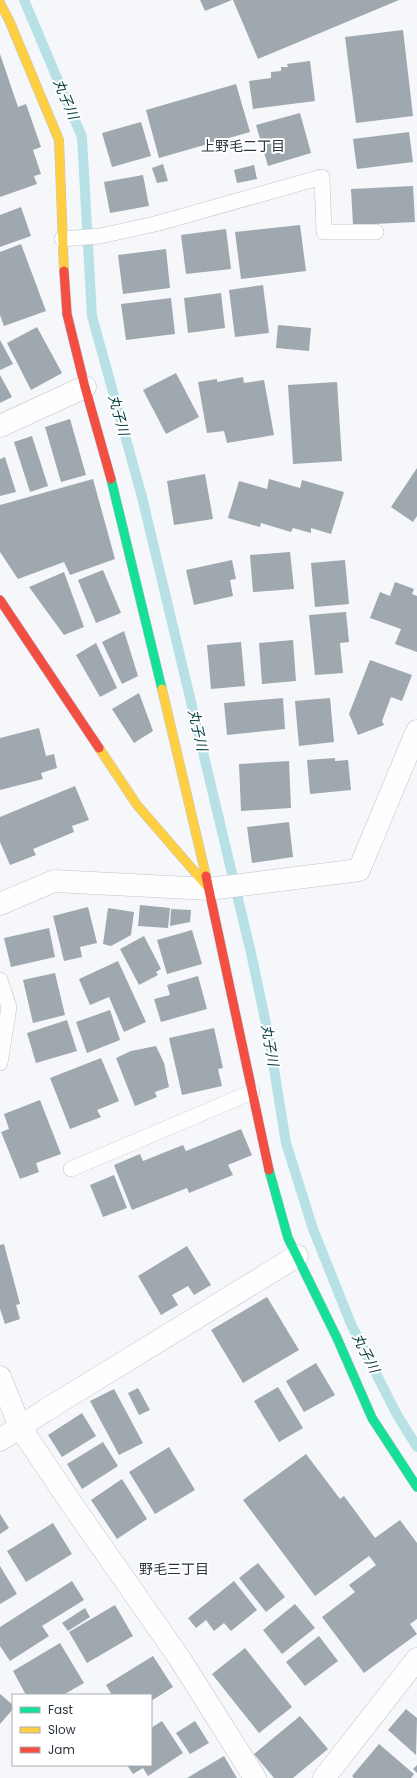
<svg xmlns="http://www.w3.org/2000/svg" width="417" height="1778" viewBox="0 0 417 1778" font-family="Poppins,'Noto Sans JP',sans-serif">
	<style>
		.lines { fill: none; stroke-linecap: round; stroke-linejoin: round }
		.stream { stroke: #b7e1e6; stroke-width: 10 }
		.building { fill: #9fa8ae }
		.lane-casing { stroke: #c0c4cb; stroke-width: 16 }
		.street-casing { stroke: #c0c4cb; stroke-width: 23 }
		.fast-casing { stroke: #c0c4cb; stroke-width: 10 }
		.slow-casing { stroke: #c0c4cb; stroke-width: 10 }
		.jam-casing { stroke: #c0c4cb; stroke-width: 10 }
		.lane { stroke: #fefefe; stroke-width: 15 }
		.street { stroke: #fefefe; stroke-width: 22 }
		.fast { stroke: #16e098; stroke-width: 9 }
		.slow { stroke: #ffcf43; stroke-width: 9 }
		.jam { stroke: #f24e42; stroke-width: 9 }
		.labels { text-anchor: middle; stroke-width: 4; stroke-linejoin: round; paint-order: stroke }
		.water-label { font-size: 14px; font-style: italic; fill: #094045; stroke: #fff }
		.neighbourhood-label { font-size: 14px; fill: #2b333e; stroke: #fff }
	</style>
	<rect width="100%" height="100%" fill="#f5f7fa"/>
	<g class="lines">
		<!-- stream -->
		<polyline class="stream" points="24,0 82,137 92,316 142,497 251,953 269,1038 286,1143 313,1229 351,1324 396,1413 417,1447"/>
	</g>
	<!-- building -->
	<g class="building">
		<polygon points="200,0 232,0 205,11"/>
		<polygon points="233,0 399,0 258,59"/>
		<polygon points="403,30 413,116 356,123 345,37"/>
		<polygon points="0,54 18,107 26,104 41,147 33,150 41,174 34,176 37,184 0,197"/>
		<polygon points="310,61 315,101 253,109 249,81 271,78 271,72 281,71 281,67 288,67 287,64"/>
		<polygon points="236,84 250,132 159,158 146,110"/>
		<polygon points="300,113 311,153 268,166 256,125"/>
		<polygon points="141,122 151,156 112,167 102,133"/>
		<polygon points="409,132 413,162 357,169 353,139"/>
		<polygon points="163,164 168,181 157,183 152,168"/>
		<polygon points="254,165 257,179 237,183 234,170"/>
		<polygon points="143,175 149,206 110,213 104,182"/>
		<polygon points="413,186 415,222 353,225 351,189"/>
		<polygon points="21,207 31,236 0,247 0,215"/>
		<polygon points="300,225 306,271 241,279 235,232"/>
		<polygon points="226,229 231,269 186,274 181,235"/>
		<polygon points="21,244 46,311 4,326 0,315 0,252"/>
		<polygon points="166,249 170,288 123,294 118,255"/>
		<polygon points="263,285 269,333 235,337 229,290"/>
		<polygon points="221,293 225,328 188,333 184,298"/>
		<polygon points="171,298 175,334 126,340 121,304"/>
		<polygon points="278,325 311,328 309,351 276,348"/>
		<polygon points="37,327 62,373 31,390 7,343"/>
		<polygon points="0,340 13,364 0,370"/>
		<polygon points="176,373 199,417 166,434 143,390"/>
		<polygon points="0,375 12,397 0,403"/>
		<polygon points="243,377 244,383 264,380 274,435 227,443 224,431 207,433 198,382 217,379 217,382"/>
		<polygon points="337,382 342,461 293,464 288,385"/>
		<polygon points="70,419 86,475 61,482 45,427"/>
		<polygon points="32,436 48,486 30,492 14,442"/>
		<polygon points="5,457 16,492 0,496 0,459"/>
		<polygon points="417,468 417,516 413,522 391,507"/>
		<polygon points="205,474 213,519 174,525 167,481"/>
		<polygon points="93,479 115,559 70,575 64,562 18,579 0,552 0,505"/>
		<polygon points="269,479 300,488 302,480 344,492 331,534 311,528 311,533 293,528 291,532 261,523 260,527 228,518 239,481 267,489"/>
		<polygon points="290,552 294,589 253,592 250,555"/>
		<polygon points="232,560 236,579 230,580 233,596 194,605 186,570"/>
		<polygon points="345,560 349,604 315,607 311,563"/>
		<polygon points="103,570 121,613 96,623 78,580"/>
		<polygon points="64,572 84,627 64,635 29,587"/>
		<polygon points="395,582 414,589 412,594 417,596 417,652 395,644 401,629 370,618 380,592 390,596"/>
		<polygon points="346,612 349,642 340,643 343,673 315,675 309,615"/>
		<polygon points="124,631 138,676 122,684 102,642"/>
		<polygon points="293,640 296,681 262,684 259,643"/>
		<polygon points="241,642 245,686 211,689 207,645"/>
		<polygon points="96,643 117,688 100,697 76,655"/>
		<polygon points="370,660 412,675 402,701 391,697 382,721 384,725 358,735 349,714"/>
		<polygon points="139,693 153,731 134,743 112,709"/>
		<polygon points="283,698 285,729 227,735 224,703"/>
		<polygon points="330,698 334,742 299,746 295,701"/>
		<polygon points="39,728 46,756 54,754 57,768 41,773 43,779 0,790 0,738"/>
		<polygon points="335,758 335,761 348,760 351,790 310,794 307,760"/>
		<polygon points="289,761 291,808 241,811 239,764"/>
		<polygon points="75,786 89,820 72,826 74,832 33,849 36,855 10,865 0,842 0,817"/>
		<polygon points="289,822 293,857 252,863 247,827"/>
		<polygon points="140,905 170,908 168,928 138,926"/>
		<polygon points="88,907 97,943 80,947 82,957 64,961 53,916"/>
		<polygon points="108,908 134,912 131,935 111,946 103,944"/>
		<polygon points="171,909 191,910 190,922 170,926"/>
		<polygon points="49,928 55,957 11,967 4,938"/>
		<polygon points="192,930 202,964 167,974 157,940"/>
		<polygon points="144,936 161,969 156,972 158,975 139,985 120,949"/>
		<polygon points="118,961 146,1022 124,1032 109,997 90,1005 79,979"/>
		<polygon points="55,973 65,1015 33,1023 23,980"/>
		<polygon points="198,976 207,1009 161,1022 154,999 170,995 167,985"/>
		<polygon points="110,1010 120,1040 87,1053 76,1022"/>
		<polygon points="67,1020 77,1051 36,1063 27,1033"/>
		<polygon points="214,1028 223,1068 218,1069 222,1086 182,1095 169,1038"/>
		<polygon points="156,1046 164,1063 169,1087 155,1092 157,1097 135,1106 116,1058 131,1051"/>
		<polygon points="101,1058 119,1101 97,1110 101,1117 70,1129 50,1078"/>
		<polygon points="40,1100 61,1154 36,1163 39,1172 20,1179 1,1132 9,1129 4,1114"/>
		<polygon points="241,1129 252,1155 228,1165 233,1175 189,1193 187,1188 132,1210 114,1165 140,1154 143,1161 183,1145 186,1151"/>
		<polygon points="114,1175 127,1208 103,1217 90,1185"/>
		<polygon points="4,1244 20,1304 16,1305 20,1319 5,1324 0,1309 0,1245"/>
		<polygon points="187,1246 211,1285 194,1295 188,1286 172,1295 178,1305 161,1315 138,1276"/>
		<polygon points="267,1297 299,1350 243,1383 211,1330"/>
		<polygon points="316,1363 335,1395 304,1412 286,1381"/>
		<polygon points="278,1387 303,1428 279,1442 254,1401"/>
		<polygon points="138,1388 150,1410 139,1415 128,1393"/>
		<polygon points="114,1389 143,1443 119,1455 90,1401"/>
		<polygon points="82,1413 96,1436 62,1457 48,1435"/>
		<polygon points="103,1442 118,1466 82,1489 67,1464"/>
		<polygon points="169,1447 195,1490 155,1514 129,1472"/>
		<polygon points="306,1454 340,1499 344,1496 375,1538 400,1520 417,1543 417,1619 410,1624 417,1634 364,1673 322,1617 355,1592 349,1585 376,1565 369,1556 315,1596 243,1500"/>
		<polygon points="122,1479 147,1519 117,1539 91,1500"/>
		<polygon points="0,1514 9,1528 0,1534"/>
		<polygon points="53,1523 72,1554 26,1582 7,1551"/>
		<polygon points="258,1563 285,1597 266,1612 239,1578"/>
		<polygon points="0,1566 17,1594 0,1604"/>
		<polygon points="72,1581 84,1600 42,1626 49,1636 10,1661 0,1646 0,1627"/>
		<polygon points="234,1581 257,1610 231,1631 224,1623 214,1631 206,1620 196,1628 188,1618"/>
		<polygon points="295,1604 315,1628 282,1654 263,1630"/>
		<polygon points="115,1605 133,1636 87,1663 69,1632"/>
		<polygon points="85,1608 90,1617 68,1631 62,1623"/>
		<polygon points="319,1636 338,1661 305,1686 286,1662"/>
		<polygon points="60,1643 84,1683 63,1695 26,1695 13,1671"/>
		<polygon points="245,1648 292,1707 259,1733 212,1674"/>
		<polygon points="153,1656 173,1687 151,1701 151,1695 112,1695 106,1685"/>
		<polygon points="0,1694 13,1705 13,1709 0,1724"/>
		<polygon points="406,1709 417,1718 416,1755 388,1730"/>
		<polygon points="300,1716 328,1749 293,1778 274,1778 254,1754"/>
		<polygon points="162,1721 183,1753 148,1776 143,1768 133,1774 127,1765 151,1765 151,1728"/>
		<polygon points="195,1721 209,1743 190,1754 176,1733"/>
		<polygon points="379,1744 414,1774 411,1778 354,1778 352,1776"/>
		<polygon points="224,1756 237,1778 187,1778"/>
		<polygon points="417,1765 417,1773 413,1769"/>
	</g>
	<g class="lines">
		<defs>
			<g id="lane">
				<polyline points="62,239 100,236 155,224 322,177 324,232 376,232"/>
				<polyline points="0,980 9,1007 0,1063"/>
				<polyline points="71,1169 252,1092"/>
			</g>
			<g id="street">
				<polyline points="0,426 85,387"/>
				<polyline points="0,904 54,881 209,889 359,870 417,731"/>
				<polyline points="0,1377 20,1427 71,1503 180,1659 255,1778"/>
				<polyline points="0,1440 46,1410 297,1256"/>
				<polyline points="324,1778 417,1659"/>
			</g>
			<g id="fast">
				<polyline points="111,479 162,689"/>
				<polyline points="269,1170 288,1238 337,1338 372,1418 417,1487"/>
			</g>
			<g id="slow">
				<polyline points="0,3 9,20 59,140 64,271"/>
				<polyline points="162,689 206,876"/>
				<polyline points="99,748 137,805 207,886"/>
			</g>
			<g id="jam">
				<polyline points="64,271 67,314 85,387 111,479"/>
				<polyline points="0,600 99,748"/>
				<polyline points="206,876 269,1170"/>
			</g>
		</defs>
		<!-- lane casing -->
		<use href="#lane" class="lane-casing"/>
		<!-- street casing -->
		<use href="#street" class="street-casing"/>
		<!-- fast casing -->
		<use href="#fast" class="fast-casing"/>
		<!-- slow casing -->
		<use href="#slow" class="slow-casing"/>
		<!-- jam casing -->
		<use href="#jam" class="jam-casing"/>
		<!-- lane -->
		<use href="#lane" class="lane"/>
		<!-- street -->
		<use href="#street" class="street"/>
		<!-- fast -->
		<use href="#fast" class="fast"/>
		<!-- slow -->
		<use href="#slow" class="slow"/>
		<!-- jam -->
		<use href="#jam" class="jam"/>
	</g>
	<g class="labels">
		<!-- water labels -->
		<g class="water-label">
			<text transform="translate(66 99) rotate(67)" y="5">丸子川</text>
			<text transform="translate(119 415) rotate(74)" y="5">丸子川</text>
			<text transform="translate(198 730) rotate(77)" y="5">丸子川</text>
			<text transform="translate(270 1045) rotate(80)" y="5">丸子川</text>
			<text transform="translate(366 1353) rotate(63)" y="5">丸子川</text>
		</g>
		<!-- neighbourhood labels -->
		<g class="neighbourhood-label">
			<text x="243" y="151">上野毛二丁目</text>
			<text x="174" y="1574">野毛三丁目</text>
		</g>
	</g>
	<!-- legend -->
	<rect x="12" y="1694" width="140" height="72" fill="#ffffff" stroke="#aaadb2"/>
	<rect x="20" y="1707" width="20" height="6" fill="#16e098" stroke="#aaadb2"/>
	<text x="48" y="1714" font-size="12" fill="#2b333e">Fast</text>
	<rect x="20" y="1727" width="20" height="6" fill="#ffcf43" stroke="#aaadb2"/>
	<text x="48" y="1734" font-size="12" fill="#2b333e">Slow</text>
	<rect x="20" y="1747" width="20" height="6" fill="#f24e42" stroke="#aaadb2"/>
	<text x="48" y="1754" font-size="12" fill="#2b333e">Jam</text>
</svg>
